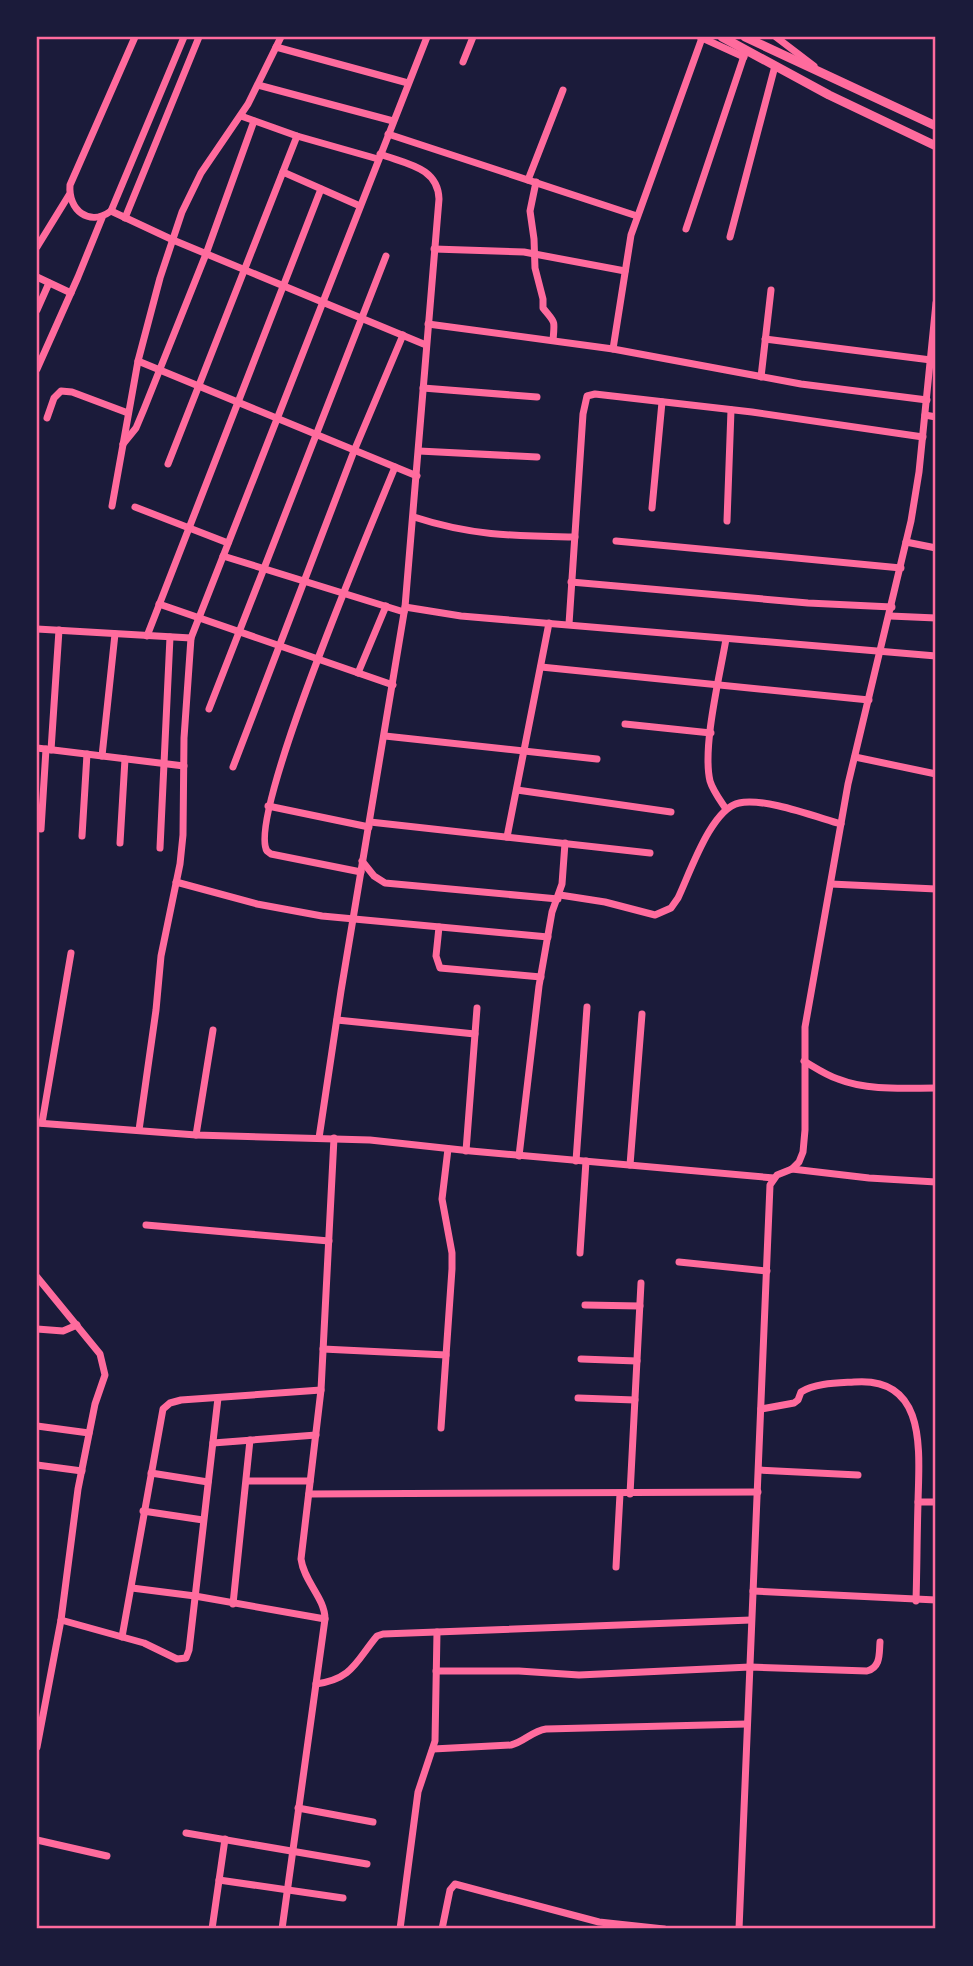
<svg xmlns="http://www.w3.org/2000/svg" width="973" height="1966" viewBox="0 0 973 1966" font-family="'DM Sans',sans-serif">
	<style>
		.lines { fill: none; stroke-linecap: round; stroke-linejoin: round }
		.minor { stroke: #ff6b9d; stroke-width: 7 }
		.tertiary { stroke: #ff6b9d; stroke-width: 9 }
		.neatline { fill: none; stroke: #ff6b9d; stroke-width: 2.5 }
	</style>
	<rect width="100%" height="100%" fill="#1b1b3a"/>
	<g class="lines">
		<!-- minor -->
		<g class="minor">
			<path d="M135,37L70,185C68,210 89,227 111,211L184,37"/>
			<polyline points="700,37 744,57"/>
			<polyline points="776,37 814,66"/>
			<polyline points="276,47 408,83"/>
			<polyline points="463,62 473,37"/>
			<polyline points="258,85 393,121"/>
			<polyline points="241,116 297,136 378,159"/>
			<polyline points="388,134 637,216"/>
			<polyline points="283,172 360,206"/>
			<polyline points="528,180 563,90"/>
			<path d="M536,182L530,211L534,239L535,268L543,299V308C555,323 555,319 553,340"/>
			<polyline points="111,211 173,240 426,345"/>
			<polyline points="125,218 199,37"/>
			<polyline points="686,229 746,50"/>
			<polyline points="730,237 775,66"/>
			<polyline points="37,247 69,195"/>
			<polyline points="434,249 524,252 625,271"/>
			<polyline points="37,277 71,293"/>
			<polyline points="37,310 49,283"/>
			<polyline points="428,324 613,349 801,384 927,400"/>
			<polyline points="765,339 931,360"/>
			<polyline points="613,349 631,235 702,38"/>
			<polyline points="138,361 417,476"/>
			<polyline points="37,369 78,277 102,218"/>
			<polyline points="761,377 771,290"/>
			<polyline points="423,388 537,397"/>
			<polyline points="925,415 936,417"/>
			<polyline points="47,418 54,398 61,391 72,392 128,413"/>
			<polyline points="123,444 136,428 144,409 206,254 254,121"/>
			<polyline points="419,451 537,457"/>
			<polyline points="168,464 297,136"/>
			<polyline points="112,506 138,361 160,278 182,212 201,173 248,104 281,37"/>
			<polyline points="135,507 228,543"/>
			<polyline points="652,508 662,402"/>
			<path d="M414,517C472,536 515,536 575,537"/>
			<polyline points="727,521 731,410"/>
			<polyline points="616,541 901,568"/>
			<polyline points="906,542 936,548"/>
			<polyline points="223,556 404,612"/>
			<polyline points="571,582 808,603 892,607"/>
			<polyline points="159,604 393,685"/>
			<polyline points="405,607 461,616 936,656"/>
			<polyline points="890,616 936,618"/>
			<polyline points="569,624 583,414 587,396 595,394 752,412 923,437"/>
			<polyline points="37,629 191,638"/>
			<polyline points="147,636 321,189"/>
			<path d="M726,639C720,675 702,747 710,781C713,791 720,800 726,809"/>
			<polyline points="541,667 869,700"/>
			<polyline points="358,673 386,606"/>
			<polyline points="209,709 386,256"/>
			<polyline points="625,724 711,733"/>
			<polyline points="385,736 597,759"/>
			<polyline points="37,748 184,766"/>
			<polyline points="51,750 59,630"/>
			<polyline points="102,756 115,634"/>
			<polyline points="855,757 936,774"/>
			<polyline points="233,767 354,451 403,335"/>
			<polyline points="517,790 671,812"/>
			<polyline points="268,806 369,827"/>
			<polyline points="370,822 650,853"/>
			<polyline points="41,829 46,749"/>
			<polyline points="82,836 87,754"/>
			<polyline points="507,837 549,623"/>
			<polyline points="120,843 125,759"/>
			<polyline points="160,848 170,637"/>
			<polyline points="362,861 374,876 385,883 558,899"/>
			<path d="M361,872L271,854L267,851C246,817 374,519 395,467"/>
			<polyline points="176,882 257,904 322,916 548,937"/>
			<polyline points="831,884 936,889"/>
			<path d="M560,895L605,902L655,915L671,908L678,898C690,873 711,809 739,803C763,797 816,817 841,824"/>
			<polyline points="439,927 436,956 440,968 541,977"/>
			<polyline points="337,1020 475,1034"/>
			<path d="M804,1061C816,1068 826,1075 838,1079C868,1091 905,1088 936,1088"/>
			<polyline points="37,1123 196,1135 370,1140 471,1151 774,1178"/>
			<polyline points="42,1123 71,953"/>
			<polyline points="139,1130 156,1010 161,956 180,864 183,835 184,738 191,638 427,37"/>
			<polyline points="196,1135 213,1030"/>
			<path d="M319,1138L341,991L405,607L439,199C438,167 406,164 380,154"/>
			<polyline points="466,1151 477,1008"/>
			<polyline points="519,1156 539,986 552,912 562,884 565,843"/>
			<polyline points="576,1161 587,1007"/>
			<polyline points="630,1165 642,1014"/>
			<polyline points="792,1169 869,1178 936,1182"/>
			<polyline points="146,1225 329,1241"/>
			<polyline points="580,1253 586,1161"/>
			<polyline points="679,1262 767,1271"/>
			<polyline points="37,1277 100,1354 105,1375 95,1404 78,1489 61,1620 37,1747"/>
			<polyline points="585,1305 640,1306"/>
			<polyline points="37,1329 63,1331 77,1325"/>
			<polyline points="323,1349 446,1355"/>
			<polyline points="581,1359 637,1361"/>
			<polyline points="578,1398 635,1400"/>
			<path d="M761,1409L794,1403L798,1400L801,1392C815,1383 838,1383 854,1382C928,1376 919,1452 918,1503C917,1536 917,1568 916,1601"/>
			<polyline points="37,1426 89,1433"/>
			<polyline points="441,1428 452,1269 452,1253 442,1199 448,1149"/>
			<polyline points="213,1443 316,1435"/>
			<polyline points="37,1465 82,1471"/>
			<polyline points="759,1470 858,1475"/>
			<polyline points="151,1473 208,1482"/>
			<polyline points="247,1481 310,1481"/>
			<polyline points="309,1494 758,1492"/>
			<polyline points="630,1494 641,1283"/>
			<polyline points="918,1502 936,1502"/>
			<polyline points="143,1511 203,1520"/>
			<polyline points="616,1567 620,1494"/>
			<polyline points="132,1588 195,1596 325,1619"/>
			<polyline points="753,1591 936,1600"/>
			<polyline points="233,1604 250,1440"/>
			<polyline points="61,1620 144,1643 177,1659 186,1658 189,1650 218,1398"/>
			<polyline points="122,1637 163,1409 170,1403 181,1400 321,1390"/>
			<path d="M436,1671H519L579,1675L750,1667L867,1671C881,1667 879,1654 880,1642"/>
			<path d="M316,1684C353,1679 356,1661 377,1636L383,1634L751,1620"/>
			<path d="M433,1749L511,1745C524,1742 532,1731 546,1729L747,1724"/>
			<polyline points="298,1808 373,1822"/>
			<polyline points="186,1833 367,1864"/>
			<polyline points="37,1840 107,1856"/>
			<polyline points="219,1880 343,1898"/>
			<polyline points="212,1929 225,1839"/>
			<path d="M282,1929L325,1619C325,1598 304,1582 301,1559L321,1390L334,1138"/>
			<polyline points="400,1929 418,1792 435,1741 437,1632"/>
			<polyline points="442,1929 450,1890 455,1884 599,1922 664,1929"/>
			<polyline points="739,1929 770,1185 777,1175 792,1169 799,1162 803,1152 805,1130 805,1027 848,784 911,521 919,472 936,303"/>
		</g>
		<!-- tertiary -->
		<g class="tertiary">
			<polyline points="722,37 829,95 936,146"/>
			<polyline points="745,37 936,126"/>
		</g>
	</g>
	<!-- border -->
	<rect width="973" height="1966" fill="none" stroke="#1b1b3a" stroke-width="77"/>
	<rect x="38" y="38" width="896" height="1889" class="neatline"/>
</svg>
